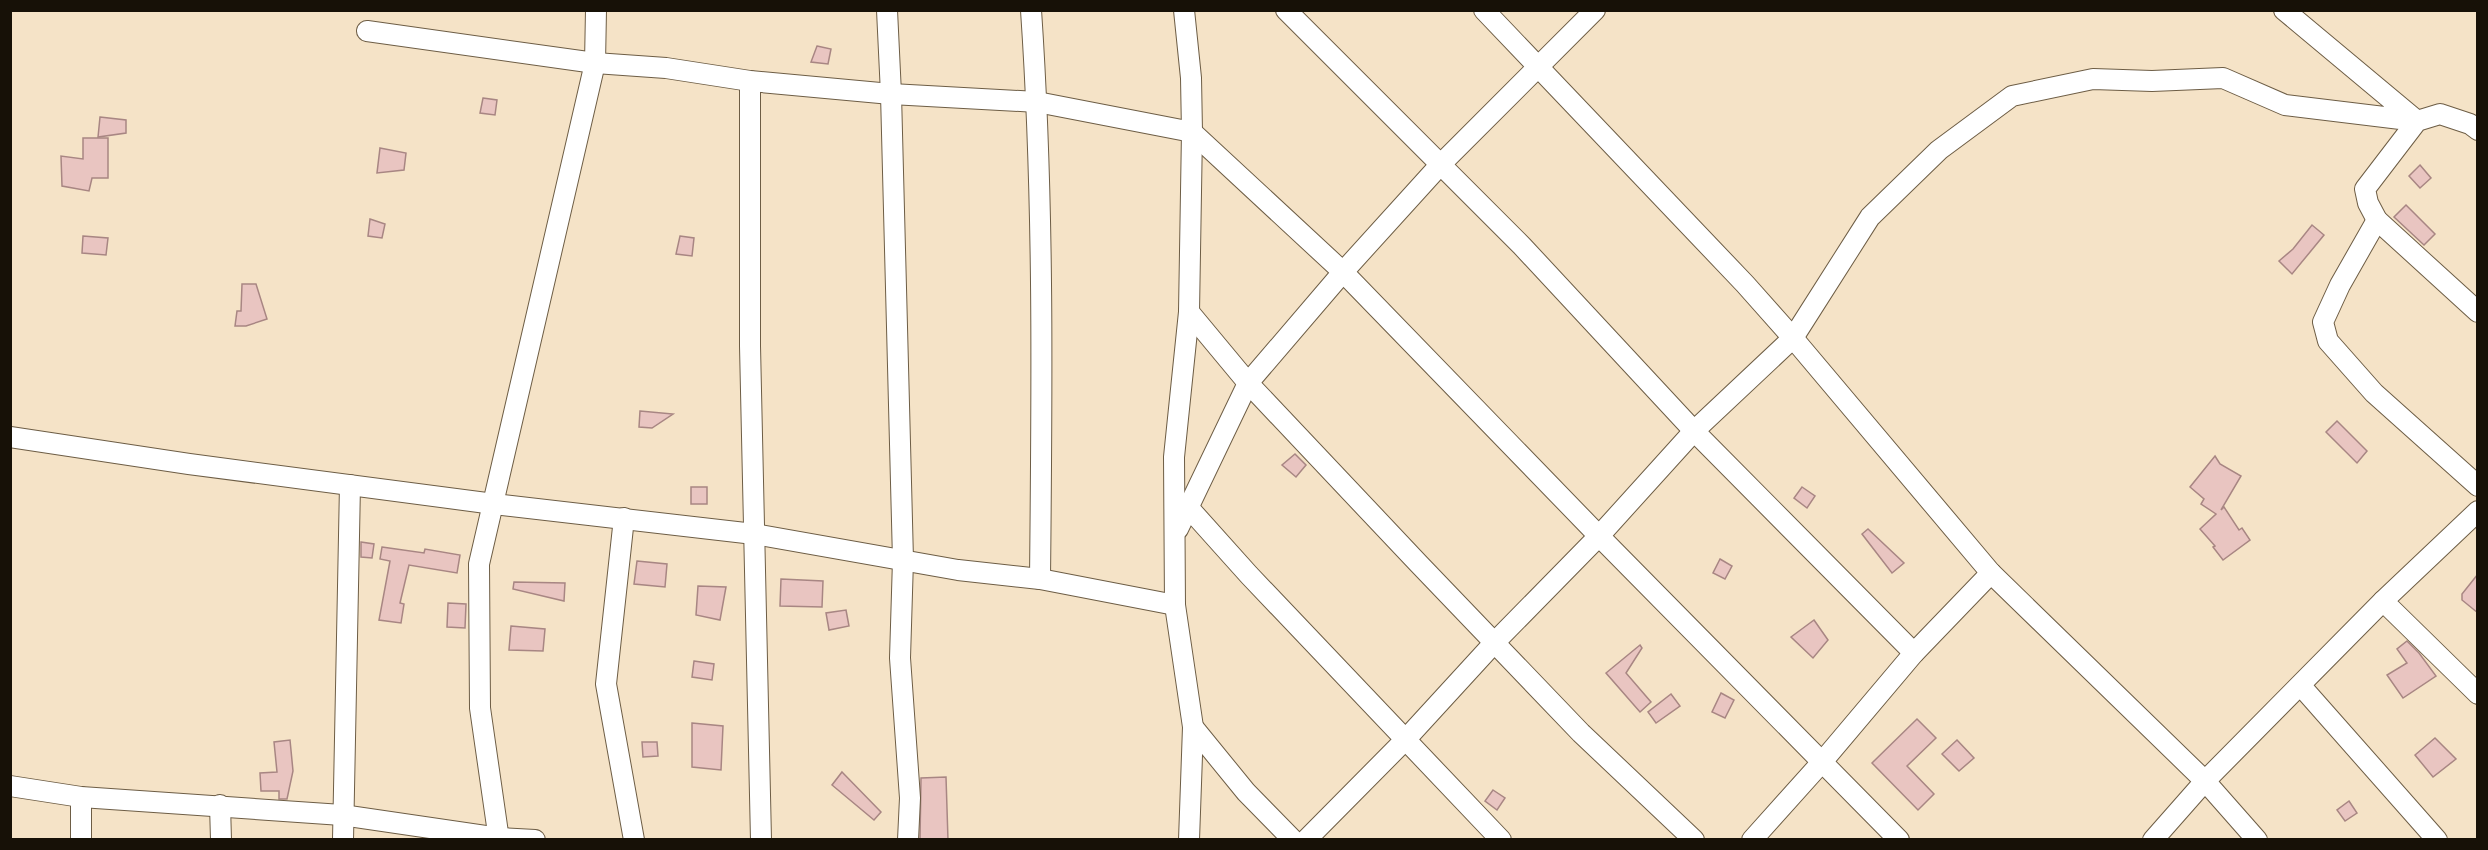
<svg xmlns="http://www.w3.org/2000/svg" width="2488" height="850" viewBox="0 0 2488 850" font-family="Roboto,sans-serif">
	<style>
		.building { fill: #e9c5c1; stroke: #a88683; stroke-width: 1.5 }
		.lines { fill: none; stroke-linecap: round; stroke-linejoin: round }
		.minor-casing { stroke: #6d5d45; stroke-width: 22 }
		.minor { stroke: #fff; stroke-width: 20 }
	</style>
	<rect width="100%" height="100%" fill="#f5e3c7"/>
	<!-- building -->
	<g class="building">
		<polygon points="817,46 831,49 828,64 811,62"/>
		<polygon points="483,98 497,100 495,115 480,113"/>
		<polygon points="100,117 126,120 126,133 98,137"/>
		<polygon points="83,138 108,138 108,178 92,178 89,191 62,186 61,156 83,159"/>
		<polygon points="380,148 406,153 404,170 377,173"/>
		<polygon points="2420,165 2431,178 2420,188 2409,176"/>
		<polygon points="2406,205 2435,234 2424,245 2394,217"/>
		<polygon points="370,219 385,224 382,238 368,236"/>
		<polygon points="2312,225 2324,235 2292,274 2279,261 2293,249"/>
		<polygon points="83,236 108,238 106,255 82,253"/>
		<polygon points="680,236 694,238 692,256 676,254"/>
		<polygon points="242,284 256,284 267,319 246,326 235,326 237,311 241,311"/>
		<polygon points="640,411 673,414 652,428 639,427"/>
		<polygon points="2337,421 2367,451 2357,463 2326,432"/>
		<polygon points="1295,454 1306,465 1296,477 1282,465"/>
		<polygon points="2215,456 2220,464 2241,476 2221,510 2224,507 2239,530 2242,528 2250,540 2223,560 2213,547 2215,546 2200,529 2216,514 2201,504 2204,499 2190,487"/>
		<rect x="691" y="487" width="16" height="17"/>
		<polygon points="1802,487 1815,496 1807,508 1794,498"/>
		<polygon points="1868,529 1904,563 1892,573 1862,534"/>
		<polygon points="361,542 374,544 372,558 361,557"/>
		<polygon points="382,547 424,553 425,549 460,555 457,573 409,565 400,603 404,604 401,623 379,620 390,561 380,559"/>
		<polygon points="1720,559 1732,566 1725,579 1713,573"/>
		<polygon points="637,561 667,564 665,587 634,584"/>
		<polygon points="2478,574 2478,613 2462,600 2462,594"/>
		<polygon points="781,579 823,581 822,607 780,606"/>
		<polygon points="514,582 565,583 564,601 513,589"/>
		<polygon points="698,586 726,587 720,620 696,615"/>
		<polygon points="448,603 466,604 465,628 447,627"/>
		<polygon points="846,610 849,626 829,630 826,613"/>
		<polygon points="1814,620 1828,640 1813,658 1791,637"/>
		<polygon points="511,626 545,629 543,651 509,650"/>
		<polygon points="2407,641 2419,653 2436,676 2403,698 2387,675 2407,663 2397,649"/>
		<polygon points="1640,645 1642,648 1626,673 1651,702 1640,712 1606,673"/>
		<polygon points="694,661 714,664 712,680 692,677"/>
		<polygon points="1721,693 1734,700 1725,718 1712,712"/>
		<polygon points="1671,694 1680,706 1656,723 1648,712"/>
		<polygon points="1917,719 1936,738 1907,766 1934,794 1918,810 1872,763"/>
		<polygon points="692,723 723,726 721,770 692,767"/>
		<polygon points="2435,738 2456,759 2433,777 2415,755"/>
		<polygon points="290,740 293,771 287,799 279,799 279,791 261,791 260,773 277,772 274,742"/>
		<polygon points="1957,740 1974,758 1959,771 1942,754"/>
		<polygon points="642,742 657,742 658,756 643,757"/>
		<polygon points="842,772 881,812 874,820 832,785"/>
		<polygon points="946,777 948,840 920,840 921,778"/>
		<polygon points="1493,790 1505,798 1497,810 1485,801"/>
		<polygon points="2349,801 2357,813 2345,821 2337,810"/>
	</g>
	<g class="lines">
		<defs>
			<g id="minor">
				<polyline points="887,10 891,94 903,560 900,658 910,798 908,840"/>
				<path d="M1031,10C1044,200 1042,389 1040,579"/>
				<polyline points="1184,10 1191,78 1192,132 1189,312 1174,457 1175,605 1193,727 1189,840"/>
				<polyline points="1286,10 1522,246 1694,431 1914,653"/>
				<polyline points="1484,10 1745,284 1793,338 1991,573 2205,781 2257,840"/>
				<polyline points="367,31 595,63 666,68 750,81 891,94 1037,102 1192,132 1343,272 1599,536 1899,840"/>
				<polyline points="750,81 750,346 761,840"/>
				<polyline points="2478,130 2470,124 2440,114 2417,121 2365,189 2368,203 2377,220 2478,312"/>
				<polyline points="2377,220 2340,285 2323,322 2328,341 2374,393 2478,486"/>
				<polyline points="1189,312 1248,383 1418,563 1581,733 1694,840"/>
				<polyline points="10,437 189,464 494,504 754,534 958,570 1040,579 1175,605"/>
				<polyline points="1188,507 1249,575 1501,840"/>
				<polyline points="2478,511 2383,601 2478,694"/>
				<polyline points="624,518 606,684 634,840"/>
				<polyline points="1178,529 1248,383 1343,272 1440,165 1595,10"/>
				<polyline points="2301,686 2437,840"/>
				<polyline points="1193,727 1246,792 1293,840"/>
				<polyline points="10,786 81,797 342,815 499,838 535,840"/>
				<polyline points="220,805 221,840"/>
				<polyline points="81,840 81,797"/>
				<polyline points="343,840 350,485"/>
				<polyline points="499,840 480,708 479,564 595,63 596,10"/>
				<polyline points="1306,840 1406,739 1494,643 1599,536 1694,431 1793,338 1870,217 1939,150 2012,96 2093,79 2152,81 2223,78 2285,105 2417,121 2284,10"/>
				<polyline points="1752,840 1822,762 1914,653 1991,573"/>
				<polyline points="2153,840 2205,781 2383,601"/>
			</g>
		</defs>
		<!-- minor casing -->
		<use href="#minor" class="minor-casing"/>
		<!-- minor -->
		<use href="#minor" class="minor"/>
	</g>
	<!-- border -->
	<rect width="2488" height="850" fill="none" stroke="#171107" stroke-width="24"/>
</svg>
